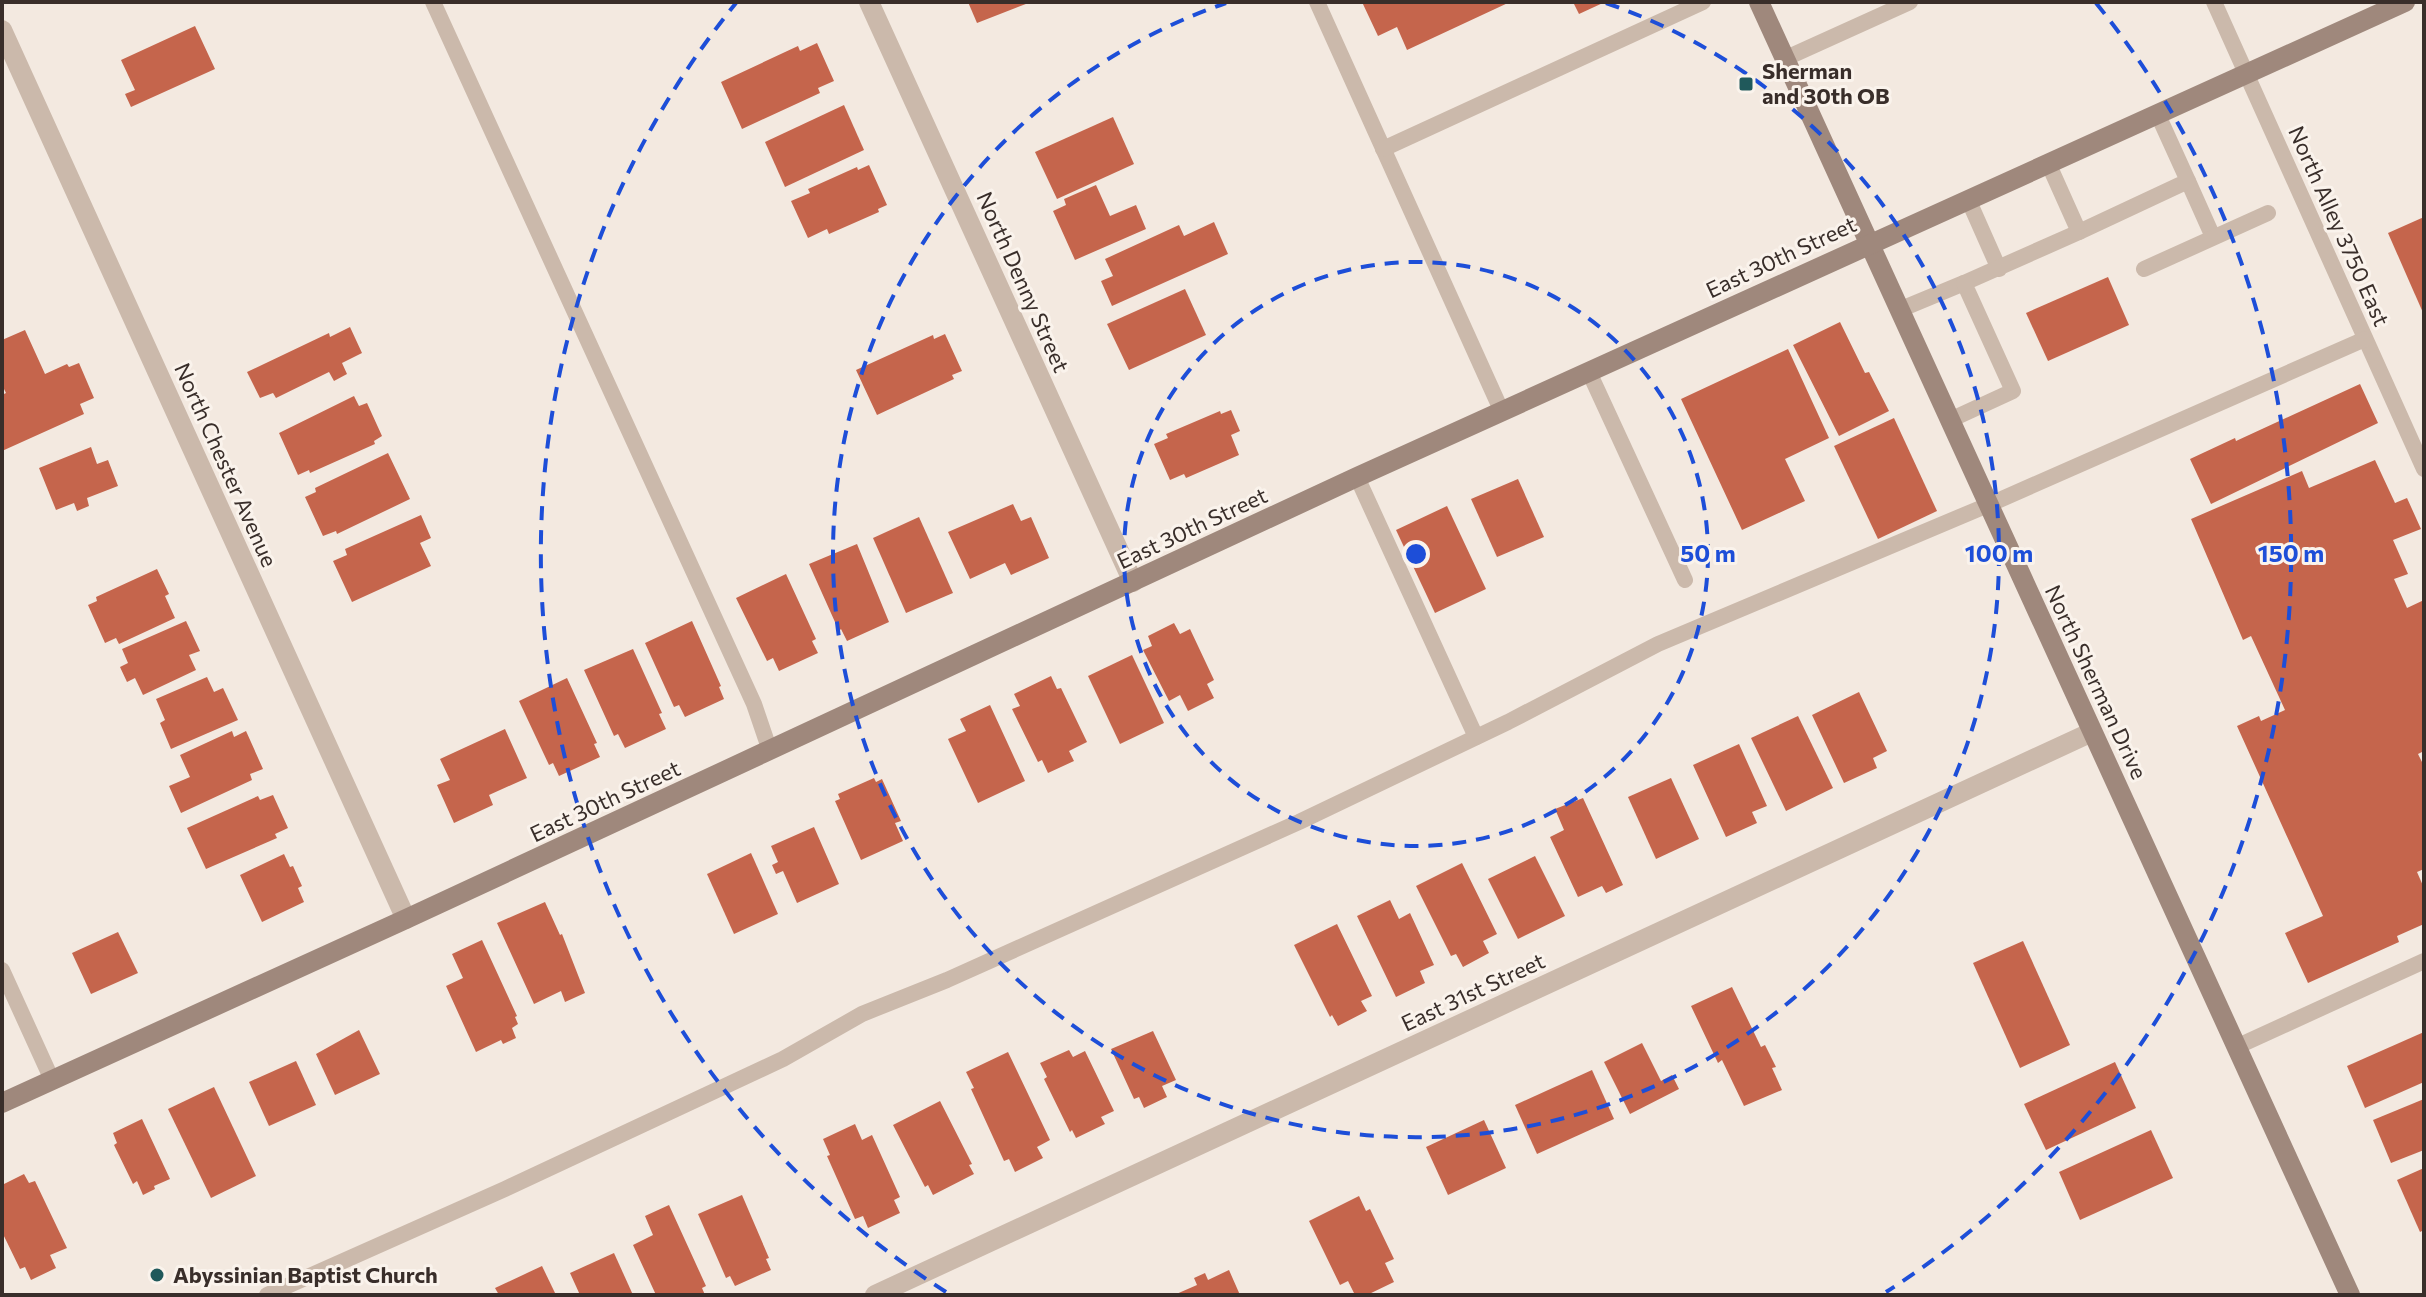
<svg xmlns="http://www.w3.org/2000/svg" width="2426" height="1297" viewBox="0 0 2426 1297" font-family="Commissioner,sans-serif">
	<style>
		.building { fill: #c5654c }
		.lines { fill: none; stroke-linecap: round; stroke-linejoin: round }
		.lane { stroke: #cbb9ab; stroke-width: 16 }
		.street { stroke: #cbb9ab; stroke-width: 20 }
		.secondary { stroke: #9f887c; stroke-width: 20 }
		.ring { fill: none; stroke: #1d4ed8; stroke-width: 4; stroke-dasharray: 14 10 }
		.poi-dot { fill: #20595b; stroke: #faf3ec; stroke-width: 3 }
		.labels { text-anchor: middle; stroke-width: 6; stroke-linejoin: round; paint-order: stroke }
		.poi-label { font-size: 22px; font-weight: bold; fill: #392e2a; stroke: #faf3ec; text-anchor: start }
		.street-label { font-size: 22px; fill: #392e2a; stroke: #faf3ec }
		.centre { fill: #1d4ed8; stroke: #faf3ec; stroke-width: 4 }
		.ring-label { font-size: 24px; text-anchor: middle; font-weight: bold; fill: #1d4ed8; stroke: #faf3ec; stroke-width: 6; stroke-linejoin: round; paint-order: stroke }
	</style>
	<rect width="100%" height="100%" fill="#f3e9e0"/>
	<!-- building -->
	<g class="building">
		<polygon points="968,2 1031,2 977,23"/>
		<polygon points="1362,2 1510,2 1407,50 1397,27 1378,36"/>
		<polygon points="1573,2 1605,2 1579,14"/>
		<polygon points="195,26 215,69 131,107 125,94 135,90 121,60"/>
		<polygon points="817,43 834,81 818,88 820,93 742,129 721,82 798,46 800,51"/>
		<polygon points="844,105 864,150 785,187 765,142"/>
		<polygon points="1113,117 1134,164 1057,199 1035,152"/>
		<polygon points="869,165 887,205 878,209 879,212 829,234 827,229 808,238 791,201 810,193 808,189 857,167 858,170"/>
		<polygon points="1096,185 1110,216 1136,205 1146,229 1075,260 1053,211 1066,205 1064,199"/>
		<polygon points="2424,217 2424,315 2388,233"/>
		<polygon points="1214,222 1228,254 1112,306 1101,281 1113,276 1105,259 1179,225 1184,236"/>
		<polygon points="2108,277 2129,325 2048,361 2026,313"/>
		<polygon points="1185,289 1206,335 1129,370 1107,324"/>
		<polygon points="1840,322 1865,373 1869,372 1889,411 1839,436 1793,345"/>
		<polygon points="350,327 362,353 342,363 347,374 334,381 329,372 276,398 273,393 260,398 247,372 329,333 330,337"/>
		<polygon points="25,330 45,374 67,364 69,367 79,363 94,398 80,404 84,414 2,451 2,395 6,393 2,385 2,340"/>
		<polygon points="945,334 962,371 952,375 954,379 877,415 856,370 933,335 934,339"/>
		<polygon points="1788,349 1829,438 1785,459 1805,501 1742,530 1681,399"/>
		<polygon points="2360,384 2378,423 2211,504 2190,459 2235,438 2236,441"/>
		<polygon points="354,396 359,406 367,403 382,436 374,441 375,444 310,473 309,470 298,475 279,433"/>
		<polygon points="1231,410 1240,431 1231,435 1239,455 1186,478 1184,474 1170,480 1154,444 1168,438 1166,434 1220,411 1221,414"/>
		<polygon points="1894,418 1937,511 1878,539 1834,446"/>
		<polygon points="91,447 97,464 108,460 118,486 87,498 89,506 77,511 74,503 56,510 39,468"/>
		<polygon points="388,453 410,499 337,534 336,531 323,536 305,497 316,492 315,488"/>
		<polygon points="2375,460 2395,503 2407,498 2421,529 2393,540 2408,574 2394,579 2407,608 2424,600 2424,751 2418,754 2424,766 2424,869 2417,872 2424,888 2424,924 2397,936 2399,942 2308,983 2285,933 2323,916 2237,726 2259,716 2261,721 2285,710 2251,636 2243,640 2191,519 2302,471 2309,488"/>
		<polygon points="1518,479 1544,537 1497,557 1471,499"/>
		<polygon points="1013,504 1021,521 1031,517 1049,558 1011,575 1005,563 970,579 948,532"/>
		<polygon points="1447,506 1486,589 1435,613 1396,530"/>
		<polygon points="421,515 431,538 420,543 431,566 352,602 333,561 347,555 345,549"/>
		<polygon points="919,517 953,593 906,613 873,538"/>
		<polygon points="857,544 889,622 847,641 841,629 839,631 809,564"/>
		<polygon points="157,569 169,594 165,596 175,618 119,644 116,638 105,643 88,605 97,601 96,597"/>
		<polygon points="786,574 816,639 812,641 818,653 779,671 773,658 767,661 736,598"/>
		<polygon points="186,621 200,651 189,655 196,670 143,695 135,678 127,682 120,667 128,663 122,649"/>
		<polygon points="692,621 721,686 719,687 724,699 685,717 679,705 674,707 645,643"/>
		<polygon points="1174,623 1180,634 1190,629 1214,680 1207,684 1214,698 1188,711 1180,695 1169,701 1143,650 1152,646 1148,636"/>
		<polygon points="633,649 662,713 659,714 666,729 625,748 618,734 614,736 584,670"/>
		<polygon points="1132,655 1164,723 1120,744 1088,676"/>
		<polygon points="1051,676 1057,689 1061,688 1087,742 1069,751 1074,761 1048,773 1042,760 1038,762 1012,709 1020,706 1014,694"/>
		<polygon points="207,677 214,692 223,688 238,720 171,749 160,723 165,720 156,699"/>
		<polygon points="567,678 597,743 594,744 600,757 559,776 553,763 549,765 519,701"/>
		<polygon points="1859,692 1887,751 1873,758 1877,768 1844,783 1812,715"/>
		<polygon points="990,705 1025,781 978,803 948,739 966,731 960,719"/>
		<polygon points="1798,716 1833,788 1786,811 1751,738"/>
		<polygon points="505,729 527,778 489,795 493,805 454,823 437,785 450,780 440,759"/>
		<polygon points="232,731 234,737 246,731 263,769 250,774 252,780 181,813 169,786 190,777 180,755"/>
		<polygon points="1739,744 1767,806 1752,812 1757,823 1726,837 1693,765"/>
		<polygon points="874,778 876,782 882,779 901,821 895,823 903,841 861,860 835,801 840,799 838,794"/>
		<polygon points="1671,778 1699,839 1656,859 1628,797"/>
		<polygon points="273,795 288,828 275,834 277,838 206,869 187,828 258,796 260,800"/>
		<polygon points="1583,798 1623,885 1606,893 1602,886 1578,897 1550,837 1564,830 1555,809"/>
		<polygon points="814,827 839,884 797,903 783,871 776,874 772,865 778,862 771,846"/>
		<polygon points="751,853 778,914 734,934 707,874"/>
		<polygon points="284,854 290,867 293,866 302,886 298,888 304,902 262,922 240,875"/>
		<polygon points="1535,856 1565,916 1518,939 1488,879"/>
		<polygon points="1462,863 1497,934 1483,941 1489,953 1463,967 1456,954 1451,956 1416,886"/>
		<polygon points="1390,900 1399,919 1410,913 1434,965 1420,971 1425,983 1396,997 1357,916"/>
		<polygon points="545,902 560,935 562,934 585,993 565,1002 561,991 534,1004 497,923"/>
		<polygon points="1337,924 1372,996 1361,1001 1367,1011 1338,1026 1332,1015 1330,1017 1294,945"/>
		<polygon points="118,932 138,973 91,994 72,953"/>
		<polygon points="482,940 517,1016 515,1017 518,1024 512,1028 516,1038 503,1044 501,1040 476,1052 446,986 463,978 452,954"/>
		<polygon points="2023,941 2070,1045 2020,1068 1973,963"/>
		<polygon points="1732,987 1761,1047 1765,1045 1776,1067 1772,1068 1782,1090 1744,1106 1722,1060 1718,1063 1691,1006"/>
		<polygon points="359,1030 380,1074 335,1095 316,1054"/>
		<polygon points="1153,1031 1176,1080 1162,1086 1167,1097 1144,1108 1139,1097 1134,1099 1111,1049"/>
		<polygon points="2424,1032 2424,1082 2365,1108 2347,1066"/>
		<polygon points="1642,1043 1661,1081 1672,1075 1679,1089 1630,1114 1604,1062"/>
		<polygon points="1069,1050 1073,1057 1085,1051 1114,1111 1101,1117 1105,1124 1076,1138 1072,1130 1070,1132 1044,1079 1047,1077 1040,1063"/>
		<polygon points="1008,1052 1050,1140 1037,1147 1043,1158 1015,1172 1009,1159 1004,1161 971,1089 974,1088 966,1072"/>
		<polygon points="296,1061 316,1105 269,1126 249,1082"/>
		<polygon points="2115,1062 2136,1108 2046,1150 2024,1104"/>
		<polygon points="1592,1070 1614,1119 1537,1154 1515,1105"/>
		<polygon points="214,1087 256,1176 211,1198 168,1109"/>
		<polygon points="2424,1099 2424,1150 2391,1163 2373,1120"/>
		<polygon points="940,1101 972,1164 969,1165 974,1174 933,1195 928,1185 925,1187 893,1125"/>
		<polygon points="142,1119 170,1179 154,1186 155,1189 143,1195 137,1181 133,1184 114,1145 117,1143 113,1133"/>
		<polygon points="1484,1120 1506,1168 1448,1195 1426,1147"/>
		<polygon points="855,1124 862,1140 872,1135 900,1197 894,1200 900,1213 868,1228 863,1216 855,1219 827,1156 830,1155 823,1139"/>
		<polygon points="2151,1130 2173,1178 2080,1220 2059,1172"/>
		<polygon points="2424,1168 2424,1230 2420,1232 2397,1180"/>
		<polygon points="24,1174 29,1183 35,1181 67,1248 50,1255 56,1268 31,1280 25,1267 20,1269 2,1232 2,1185"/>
		<polygon points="742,1195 769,1258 766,1259 771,1270 735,1286 730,1276 726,1278 698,1214"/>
		<polygon points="1359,1196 1366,1211 1370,1209 1394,1259 1385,1263 1394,1282 1367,1295 1355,1295 1348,1281 1340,1285 1309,1221"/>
		<polygon points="669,1205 706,1286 702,1288 705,1295 656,1295 633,1245 653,1235 645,1216"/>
		<polygon points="614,1253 633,1295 580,1295 570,1273"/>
		<polygon points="542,1266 556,1295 499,1295 495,1288"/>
		<polygon points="1229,1270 1240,1295 1174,1295 1197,1285 1194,1278 1205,1273 1208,1280"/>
	</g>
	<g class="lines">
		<!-- lane -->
		<g class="lane">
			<polyline points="433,2 754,704 770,751"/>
			<polyline points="1317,2 1502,412"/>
			<polyline points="2214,2 2424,469"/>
			<polyline points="1784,59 1910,2"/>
			<polyline points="1383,149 1703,2"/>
			<polyline points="2188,181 2213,237"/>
			<polyline points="1968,199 1999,269"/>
			<polyline points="2079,232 2188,181 2158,115"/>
			<polyline points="2144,269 2268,213"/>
			<polyline points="1899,310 1964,283"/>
			<polyline points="1589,372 1685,580"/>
			<polyline points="1950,420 2013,391 1964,283 2079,232 2049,165"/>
			<polyline points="1357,477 1476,737"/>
			<polyline points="2,970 52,1080"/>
			<polyline points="2236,1047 2424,961"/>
			<polyline points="267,1295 505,1189 783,1059 862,1014 947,980 1299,822 1508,722 1658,644 1988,505 2365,339"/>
		</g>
		<!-- street -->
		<g class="street">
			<polyline points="869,2 1133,582"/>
			<polyline points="2,30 406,919"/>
			<polyline points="875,1295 2092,732"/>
		</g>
		<!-- secondary -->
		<g class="secondary">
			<polyline points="1759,2 2350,1295"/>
			<polyline points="2,1103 406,919 1357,477 2405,2"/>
		</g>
	</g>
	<!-- distance rings -->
	<g class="ring">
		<circle cx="1416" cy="554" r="292"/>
		<path d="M1606 3A583 583 0 1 1 1226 3"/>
		<path d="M946 1292A875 875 0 0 1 736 3M2096 3A875 875 0 0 1 1886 1292"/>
	</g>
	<!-- markers -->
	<g class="poi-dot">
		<rect x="1738" y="76" width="16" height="16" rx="4"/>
		<circle cx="157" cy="1275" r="8"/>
	</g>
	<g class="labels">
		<!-- poi labels -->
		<g class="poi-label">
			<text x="1762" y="79">Sherman<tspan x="1762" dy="25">and 30th OB</tspan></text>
			<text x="173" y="1283">Abyssinian Baptist Church</text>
		</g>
		<!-- street labels -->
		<g class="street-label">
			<text transform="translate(2339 226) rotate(66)" y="8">North Alley 3750 East</text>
			<text transform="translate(1781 257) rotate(-25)" y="8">East 30th Street</text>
			<text transform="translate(1023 282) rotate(66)" y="8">North Denny Street</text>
			<text transform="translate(226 465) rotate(66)" y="8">North Chester Avenue</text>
			<text transform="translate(1192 528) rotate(-25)" y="8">East 30th Street</text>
			<text transform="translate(2096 682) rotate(65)" y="8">North Sherman Drive</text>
			<text transform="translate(605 801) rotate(-25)" y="8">East 30th Street</text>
			<text transform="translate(1473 992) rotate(-25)" y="8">East 31st Street</text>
		</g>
	</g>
	<circle cx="1416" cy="554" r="12" class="centre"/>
	<g class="ring-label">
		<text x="1708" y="562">50 m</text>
		<text x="1999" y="562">100 m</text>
		<text x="2291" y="562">150 m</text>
	</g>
	<!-- border -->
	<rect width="2426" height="1297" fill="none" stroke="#392e2a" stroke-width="8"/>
</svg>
